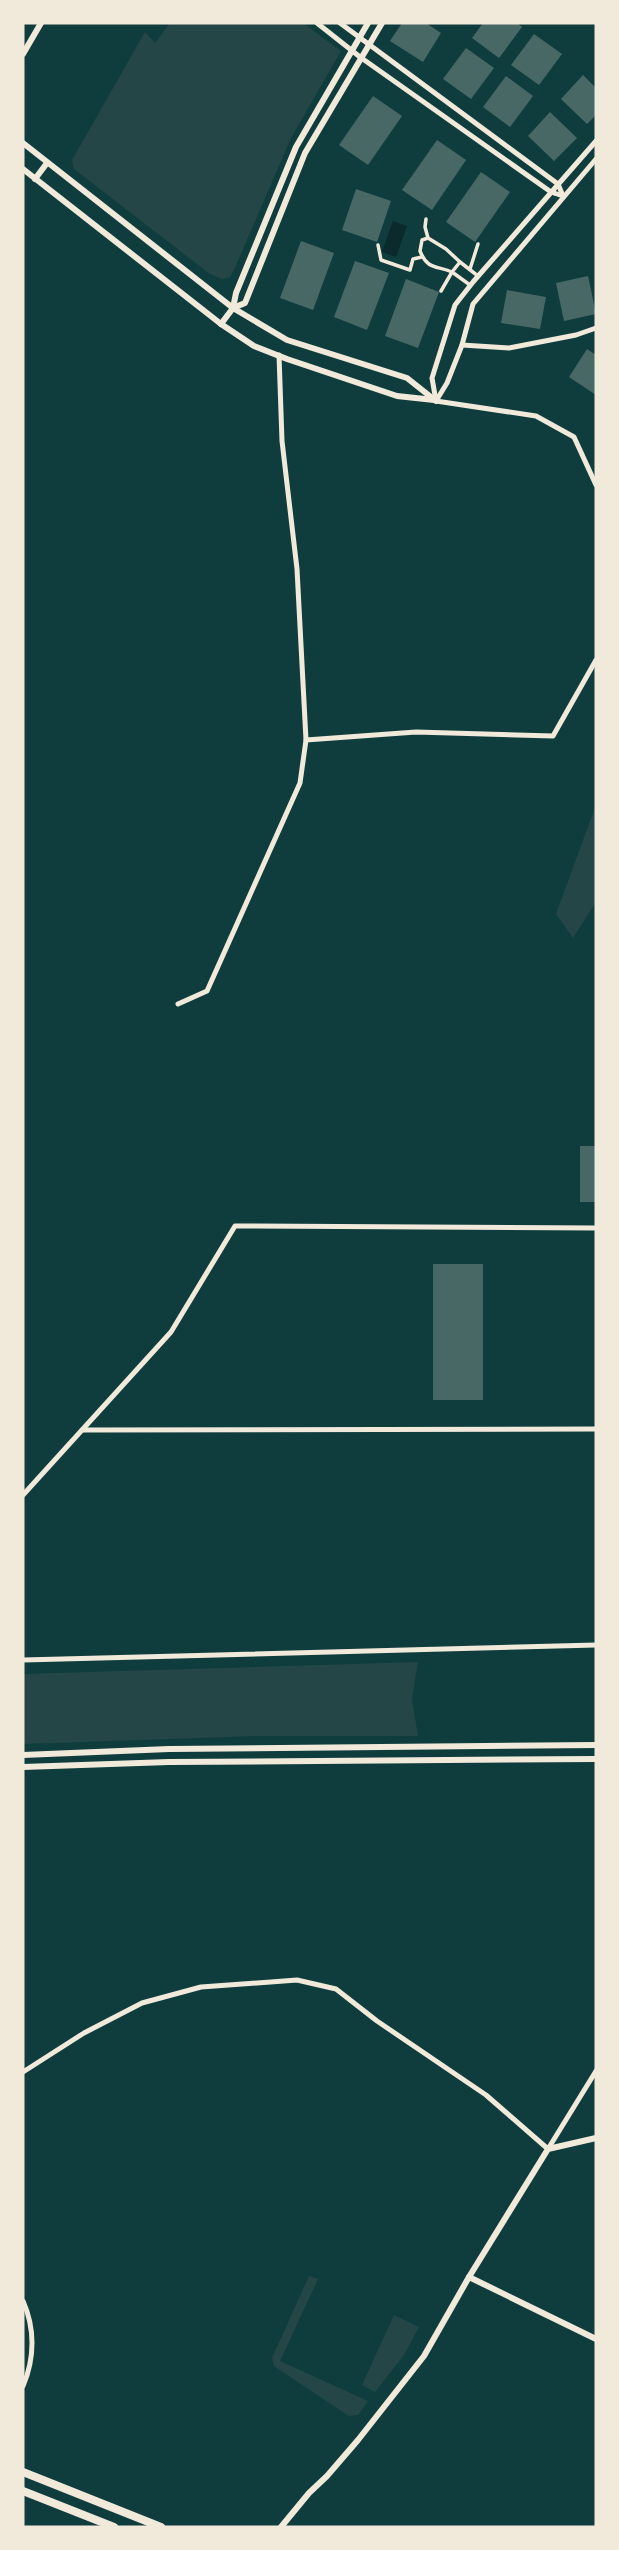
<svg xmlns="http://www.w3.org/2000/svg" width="619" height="2550" viewBox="0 0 619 2550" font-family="Jost,sans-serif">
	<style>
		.green { fill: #244646 }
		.water { fill: #0a2a2b }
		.building { fill: #486865 }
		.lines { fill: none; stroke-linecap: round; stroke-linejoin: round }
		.pedestrian { stroke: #f1e9da; stroke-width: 3.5 }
		.minor { stroke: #f1e9da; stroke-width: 5 }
		.tertiary { stroke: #f1e9da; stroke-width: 6 }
		.primary { stroke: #f1e9da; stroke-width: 8 }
	</style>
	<rect width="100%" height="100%" fill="#0f3d3e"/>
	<!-- green -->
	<g class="green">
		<polygon points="170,23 303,23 341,51 291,138 234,270 230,277 222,279 210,274 74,169 72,160 145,32 155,43"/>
		<polygon points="596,805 596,902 573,938 556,914"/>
		<polygon points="418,1662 412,1699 418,1736 259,1736 23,1744 23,1674"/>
		<polygon points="309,2276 318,2279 280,2361 368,2401 358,2415 349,2416 274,2366 272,2358"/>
		<polygon points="394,2315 419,2327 404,2355 375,2392 362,2385"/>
	</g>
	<!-- water -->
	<polygon class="water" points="393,221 407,226 396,257 382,252"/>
	<!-- building -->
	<g class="building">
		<polygon points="402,23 426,23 441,33 423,62 390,41"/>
		<polygon points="483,23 517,23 522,27 499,58 472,38"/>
		<polygon points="534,34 562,54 539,85 511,65"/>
		<polygon points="466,48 494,68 471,99 443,79"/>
		<polygon points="583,75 596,88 596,115 587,124 561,99"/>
		<polygon points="506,76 533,96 510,127 483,107"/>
		<polygon points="373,96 402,116 368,165 339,145"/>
		<polygon points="550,112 577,138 554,161 528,136"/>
		<polygon points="437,140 466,160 432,210 402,190"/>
		<polygon points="481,172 510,192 475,242 446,222"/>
		<polygon points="356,189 391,201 377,242 342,230"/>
		<polygon points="301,241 334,253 313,310 280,298"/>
		<polygon points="355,261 389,273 367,330 334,317"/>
		<polygon points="588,276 596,314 564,321 556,283"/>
		<polygon points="406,279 439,292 418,348 385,336"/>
		<polygon points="507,290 546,297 540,329 501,323"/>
		<polygon points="587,349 596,355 596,395 569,377"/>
		<rect x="580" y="1146" width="16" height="56"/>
		<rect x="433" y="1264" width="50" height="136"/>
	</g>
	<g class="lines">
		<!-- pedestrian -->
		<g class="pedestrian">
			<polyline points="426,219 425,227 428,238"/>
			<polyline points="378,245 381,260 410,270 413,259 422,257"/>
			<polyline points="470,269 478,244"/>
			<polyline points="470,285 452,272 460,262 478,276"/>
			<path d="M441,291L452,272C437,265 428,271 420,251L422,240L428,238L446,249L460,262"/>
		</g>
		<!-- minor -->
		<g class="minor">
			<polyline points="317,23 360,57 551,192 563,196"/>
			<polyline points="340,23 558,184 563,196"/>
			<polyline points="462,345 509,348 576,335 596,328"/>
			<polyline points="436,401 432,378 455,305 473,282 596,141"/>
			<polyline points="436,401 447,383 462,345 473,304 596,159"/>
			<polyline points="436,401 536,416 574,437 596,485"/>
			<polyline points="306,740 416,732 553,736 596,660"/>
			<polyline points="178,1004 207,991 300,783 306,740 297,569 282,441 279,355"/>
			<polyline points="82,1430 596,1429"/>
			<polyline points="23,1495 171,1332 235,1226 596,1228"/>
			<polyline points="23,1660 596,1645"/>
			<polyline points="23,2072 84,2033 142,2003 201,1987 297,1980 336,1989 377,2021 486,2095 548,2149 596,2071"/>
			<path d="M23,2301C35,2328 35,2358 23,2386"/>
		</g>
		<!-- tertiary -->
		<g class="tertiary">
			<polyline points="23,54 41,23"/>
			<polyline points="23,143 233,308 287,340 407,378 436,401"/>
			<polyline points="23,169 221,324 254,346 287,359 397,396 434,400"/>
			<polyline points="35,179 47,163"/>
			<polyline points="233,308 236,293 296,147 368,23"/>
			<polyline points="221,324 233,308 245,303 305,153 382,23"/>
			<polyline points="23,1755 169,1749 596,1745"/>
			<polyline points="23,1767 169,1762 596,1759"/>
			<polyline points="469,2277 596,2339"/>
			<polyline points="281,2527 309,2493 327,2476 358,2440 424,2356 469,2277 548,2149 596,2138"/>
		</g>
		<!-- primary -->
		<g class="primary">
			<polyline points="23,2472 161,2527"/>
			<polyline points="23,2491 114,2527"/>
		</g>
	</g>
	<!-- border -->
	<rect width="619" height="2550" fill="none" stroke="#f1e9da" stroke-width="49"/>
</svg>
